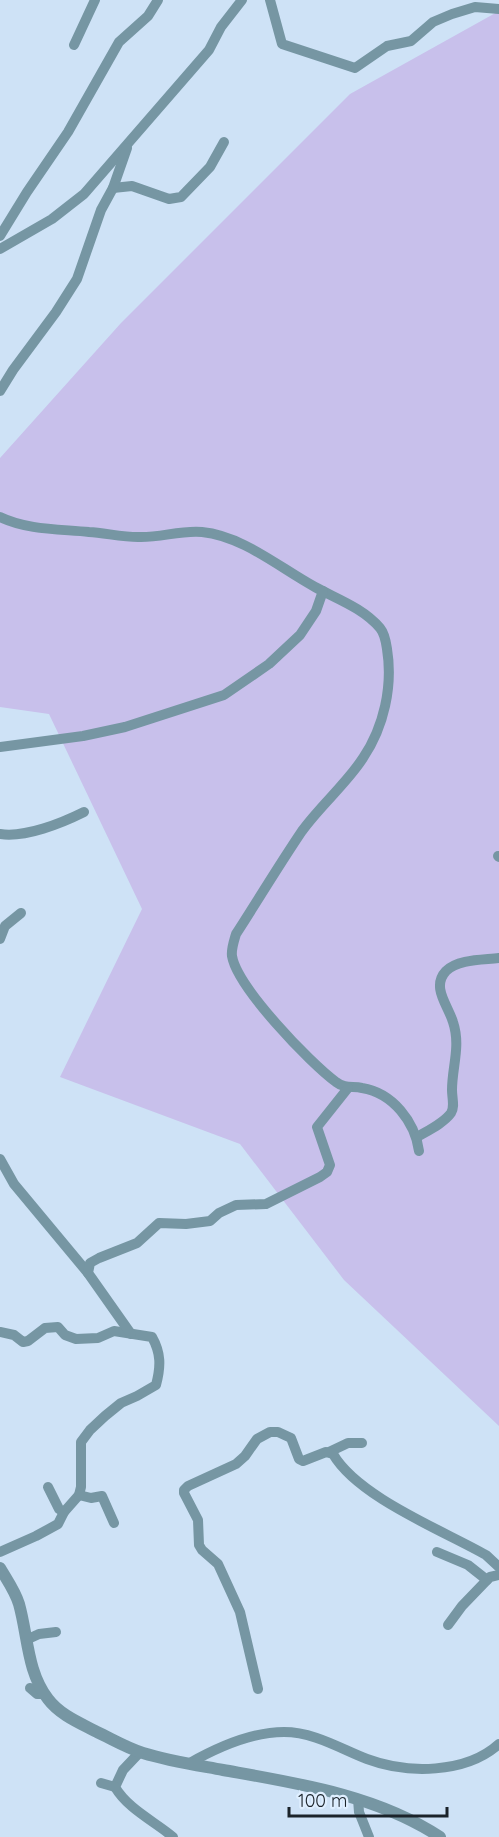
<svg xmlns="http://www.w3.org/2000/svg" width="499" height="1837" viewBox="0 0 499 1837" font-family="Quicksand,sans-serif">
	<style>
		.green { fill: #c8c0eb }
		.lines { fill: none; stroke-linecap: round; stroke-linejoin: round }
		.minor { stroke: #7696a3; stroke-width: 10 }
		.tertiary { stroke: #7696a3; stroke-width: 12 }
	</style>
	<rect width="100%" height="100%" fill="#cee2f6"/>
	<!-- green -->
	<polygon class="green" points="499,11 499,1426 344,1280 240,1144 60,1077 142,909 49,714 0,707 0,458 121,323 350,94"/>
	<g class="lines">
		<!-- minor -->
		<g class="minor">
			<polyline points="270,0 282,44 355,68 387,46 411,41 433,22 452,14 475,7 499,9"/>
			<polyline points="74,45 95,0"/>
			<polyline points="113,188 132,186 169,199 181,197 210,167 224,142"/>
			<polyline points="0,236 27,192 68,132 119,42 148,16 158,0"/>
			<polyline points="0,249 52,219 84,194 209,50 221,27 242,0"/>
			<polyline points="0,391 13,370 56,312 77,279 101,210 113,188 127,148"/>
			<path d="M0,517C27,530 59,529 89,532C105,533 122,537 138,537C160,538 180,530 202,532C243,536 280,568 315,587C337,599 363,608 380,628C385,634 386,642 387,649C393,686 384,727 363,758C347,783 320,806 302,831C279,865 258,900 236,934C234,941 231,949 232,956C237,987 310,1063 336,1082C345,1089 352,1086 362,1088C393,1093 415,1122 419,1151"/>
			<polyline points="0,747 83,736 125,727 224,695 269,664 300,635 316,611 323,591"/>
			<path d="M0,834C25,838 62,823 84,812"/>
			<polyline points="498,856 499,857"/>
			<polyline points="0,939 5,926 21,913"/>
			<path d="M417,1137C427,1131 444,1123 451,1113C455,1107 452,1098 452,1090C452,1067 461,1046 453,1022C448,1005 431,987 446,971C458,959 483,960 499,958"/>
			<polyline points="0,1159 14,1184 88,1273"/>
			<path d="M0,1332L14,1335L23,1342L28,1341L45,1328L58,1327L65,1335L76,1339L98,1338L114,1331L152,1337C161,1353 161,1366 156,1385L137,1396L121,1403L105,1416L90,1430L81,1442V1487L79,1495L64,1512L58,1524L36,1536L0,1552"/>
			<polyline points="131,1334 88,1273 90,1263 99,1258 137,1243 159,1223 186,1224 210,1221 219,1213 236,1205 266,1204 320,1177 327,1172 330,1165 317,1127 348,1088"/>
			<polyline points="329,1452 348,1443 362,1443"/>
			<polyline points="48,1487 59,1509 64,1512"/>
			<polyline points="79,1495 91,1498 102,1496 114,1523"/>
			<polyline points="437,1552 468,1565 487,1580 490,1577 499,1575"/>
			<polyline points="448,1625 462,1606 487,1580"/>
			<polyline points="26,1640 39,1634 56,1632"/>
			<polyline points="30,1688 37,1694 44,1694"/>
			<path d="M258,1689L240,1612L218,1564L202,1550L199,1545L198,1520L184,1493V1490L188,1486L236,1464L245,1456L257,1439L270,1432H278L291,1438L299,1459L303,1461L326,1452L333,1454C358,1497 442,1530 486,1555L499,1567"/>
			<path d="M140,1752L123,1770L115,1787C128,1809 154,1821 173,1837"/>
			<path d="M188,1764C216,1748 252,1732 284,1732C314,1732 341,1749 367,1759C407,1774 466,1774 499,1744"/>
			<polyline points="101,1783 115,1787"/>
			<polyline points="358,1799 359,1812 369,1837"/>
		</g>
		<!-- tertiary -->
		<path class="tertiary" d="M0,1568C7,1580 15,1591 19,1604C28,1636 27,1672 48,1699C60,1715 80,1723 97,1732C112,1739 127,1748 143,1753C169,1761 196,1765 223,1770C296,1783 377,1795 440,1837"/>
	</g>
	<!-- scale -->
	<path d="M289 1807v9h158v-9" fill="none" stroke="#1b232a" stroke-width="3"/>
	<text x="298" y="1807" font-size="18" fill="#1b232a" stroke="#dfefff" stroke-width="4.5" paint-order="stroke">100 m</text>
</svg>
